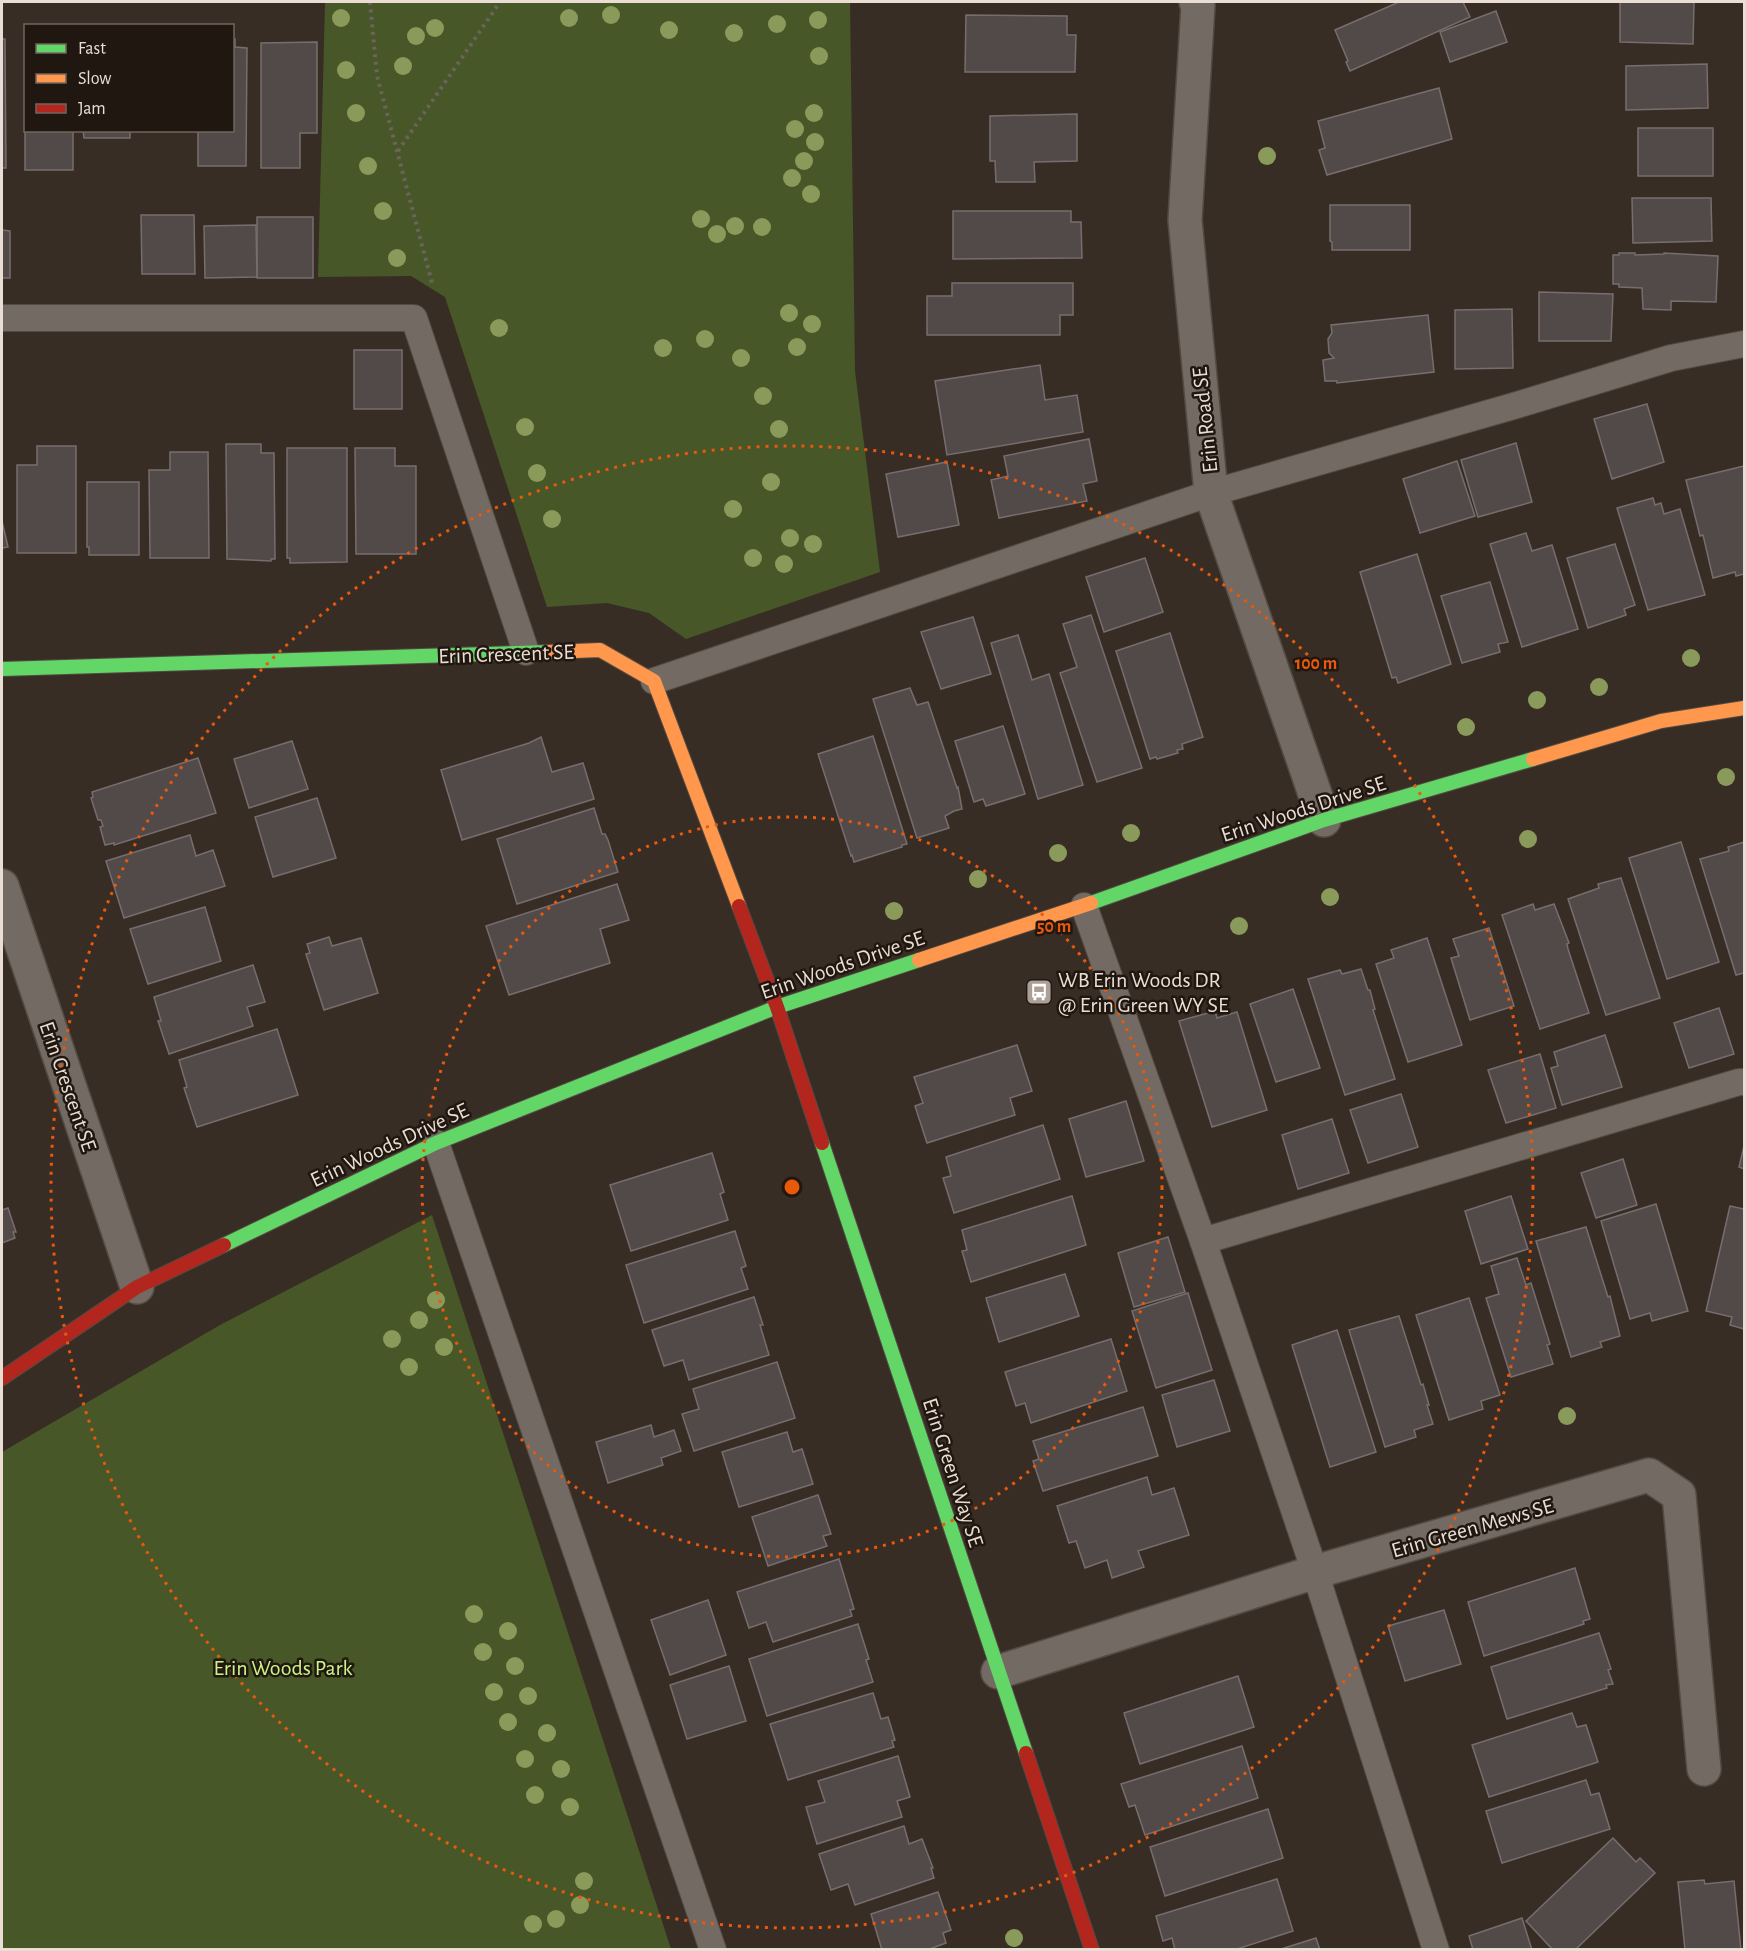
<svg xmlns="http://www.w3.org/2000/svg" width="1746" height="1951" viewBox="0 0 1746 1951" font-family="'Alegreya Sans',sans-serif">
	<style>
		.green { fill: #485728 }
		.building { fill: #524a49; stroke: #776d6e; stroke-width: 1.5 }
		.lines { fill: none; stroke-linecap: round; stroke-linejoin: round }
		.lane-casing { stroke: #534a42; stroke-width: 28 }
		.street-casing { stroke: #534a42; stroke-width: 36 }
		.fast-casing { stroke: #534a42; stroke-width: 16 }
		.slow-casing { stroke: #534a42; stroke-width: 16 }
		.jam-casing { stroke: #534a42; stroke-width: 16 }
		.path { stroke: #6b635c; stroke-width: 4; stroke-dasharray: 3 4.5; stroke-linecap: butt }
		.lane { stroke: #736a64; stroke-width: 26 }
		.street { stroke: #736a64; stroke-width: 33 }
		.fast { stroke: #63d668; stroke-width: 14 }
		.slow { stroke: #ff974d; stroke-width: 14 }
		.jam { stroke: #b3261e; stroke-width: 14 }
		.tree { fill: #899a5a }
		.ring { fill: none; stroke: #e8590c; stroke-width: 3; stroke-dasharray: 3 6 }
		.labels { text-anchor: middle; stroke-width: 5; stroke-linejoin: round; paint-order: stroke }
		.street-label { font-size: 22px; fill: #eaddd3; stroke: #201710 }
		.poi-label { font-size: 22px; fill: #eaddd3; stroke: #201710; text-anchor: start }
		.park-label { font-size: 22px; fill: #cbf486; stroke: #201710 }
		.centre { fill: #e8590c; stroke: #201710; stroke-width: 3 }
		.ring-label { font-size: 18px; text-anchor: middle; font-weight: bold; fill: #e8590c; stroke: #201710; stroke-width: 5; stroke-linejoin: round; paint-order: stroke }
	</style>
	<rect width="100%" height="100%" fill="#382d25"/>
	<!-- green -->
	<g class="green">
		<polygon points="398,2 850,2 855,371 880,572 686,639 649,613 607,603 547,607 445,297 411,276 318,277 325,3"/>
		<polygon points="432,1215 671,1949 2,1949 2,1452 220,1325"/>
	</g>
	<!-- building -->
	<g class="building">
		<polygon points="1399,2 1463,2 1470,17 1350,71 1346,62 1348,61 1335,30"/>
		<polygon points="1620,2 1694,2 1693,44 1620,42"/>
		<polygon points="1496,11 1507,42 1450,62 1440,32"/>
		<polygon points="966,15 1067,16 1067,35 1076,35 1075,72 965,72"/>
		<polygon points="2,39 5,39 6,168 2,168"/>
		<polygon points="232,39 235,39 235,47 247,48 246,166 198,166 198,130 232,130"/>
		<polygon points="317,42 317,133 300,133 300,168 261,168 261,43"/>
		<polygon points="25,53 26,130 73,130 73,170 25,170"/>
		<polygon points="1707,64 1708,108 1626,110 1626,66"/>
		<polygon points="1439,88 1452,139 1327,175 1319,150 1325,148 1318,121"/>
		<polygon points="1077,114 1077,161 1034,162 1035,182 996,182 995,161 990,161 990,116"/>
		<rect x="1638" y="128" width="75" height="48"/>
		<polygon points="83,130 130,130 130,138 84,138"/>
		<polygon points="1632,198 1711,198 1712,241 1633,243"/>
		<polygon points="1330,205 1410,205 1410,250 1332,250 1332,242 1330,241"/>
		<polygon points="953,211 1071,211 1071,222 1081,222 1082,258 953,259"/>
		<polygon points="141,215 194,215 195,274 142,274"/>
		<rect x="257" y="217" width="56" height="61"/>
		<polygon points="256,225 257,277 205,278 204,226"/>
		<polygon points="2,230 10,231 10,278 2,278"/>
		<polygon points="1619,253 1635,253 1635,255 1664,254 1664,253 1718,256 1716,302 1671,301 1671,310 1643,309 1642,288 1619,287 1619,284 1613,284 1613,255 1619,255"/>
		<polygon points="952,283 1073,283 1073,315 1060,315 1060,335 927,335 927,296 952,296"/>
		<polygon points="1539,292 1613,294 1611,341 1539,341"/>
		<polygon points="1512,309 1513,368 1455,369 1455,310"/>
		<polygon points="1428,315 1434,372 1337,383 1337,381 1325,381 1323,360 1334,358 1329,353 1328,339 1332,333 1331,325"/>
		<rect x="354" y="350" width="48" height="59"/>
		<polygon points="1040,365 1045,400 1077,395 1083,432 947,455 935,381"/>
		<polygon points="1647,404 1664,462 1612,479 1594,419"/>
		<polygon points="1089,439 1097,481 1083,484 1087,501 999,518 991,480 1008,476 1004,456"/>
		<polygon points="1516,443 1532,502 1478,517 1461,460"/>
		<polygon points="226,444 261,444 261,453 274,453 275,559 271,559 271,561 227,559"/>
		<polygon points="37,446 76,446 76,553 17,553 17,465 37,465"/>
		<polygon points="287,448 347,448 347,562 290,563 290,558 287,558"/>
		<polygon points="355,448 395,448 395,466 416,466 416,554 356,554"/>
		<polygon points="170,452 208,452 209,558 150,558 149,470 170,470"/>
		<polygon points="1457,461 1475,516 1420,533 1403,479"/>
		<polygon points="947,462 959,525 898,537 886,474"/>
		<polygon points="1744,466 1744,574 1736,576 1735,572 1713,578 1703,535 1700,536 1686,480"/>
		<polygon points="87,482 139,482 139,555 89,555 89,547 87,547"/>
		<polygon points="1653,498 1655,505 1661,503 1664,514 1680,509 1705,595 1648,610 1617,508"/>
		<polygon points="2,521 8,547 2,548"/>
		<polygon points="1526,533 1532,551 1552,545 1578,629 1522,647 1490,544"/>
		<polygon points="1615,544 1635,605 1624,609 1626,615 1588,628 1567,558"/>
		<polygon points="1417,554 1451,664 1398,683 1396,677 1392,678 1360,572"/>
		<polygon points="1145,558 1163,612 1104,632 1086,577"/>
		<polygon points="1490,582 1508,642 1498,644 1500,652 1462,663 1441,596"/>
		<polygon points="1091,615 1142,768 1097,782 1060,673 1077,667 1063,624"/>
		<polygon points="973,617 991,674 941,689 921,632"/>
		<polygon points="1170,633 1203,737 1182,744 1183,749 1177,750 1178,753 1157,759 1156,757 1150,759 1116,651"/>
		<polygon points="1018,635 1032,680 1049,674 1083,785 1038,799 991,643"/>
		<polygon points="910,688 917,705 928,702 957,788 958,787 962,809 954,811 945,816 949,828 917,838 873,699"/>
		<polygon points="1003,726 1025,794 986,806 983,799 974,802 955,741"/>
		<polygon points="873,736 907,844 902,845 902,847 854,862 852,855 851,856 818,754"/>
		<polygon points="541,737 552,772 583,763 594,799 462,840 441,770 529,743"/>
		<polygon points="292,741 308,789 249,808 234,759"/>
		<polygon points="198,758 216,813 114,845 114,843 105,845 100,827 103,826 101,820 98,820 91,798 93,797 92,792"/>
		<polygon points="317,798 336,858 273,877 255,817"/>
		<polygon points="594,808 602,834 605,834 608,840 618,872 517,904 497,839"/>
		<polygon points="190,835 196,856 213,850 225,886 124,918 106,861"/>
		<polygon points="1681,842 1719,962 1667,979 1629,858"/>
		<polygon points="1744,842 1744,973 1736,975 1700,859 1729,851 1728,847"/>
		<polygon points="1621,878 1660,998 1606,1015 1568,899 1599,888 1598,884"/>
		<polygon points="617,884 629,920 600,929 610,963 509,995 486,926"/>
		<polygon points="1533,904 1535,910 1554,904 1569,943 1567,944 1568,949 1589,1013 1540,1029 1502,915"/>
		<polygon points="205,907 221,961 148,984 130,929"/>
		<polygon points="1489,928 1514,1006 1470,1020 1451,958 1459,956 1453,939"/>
		<polygon points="329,937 332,946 361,938 378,993 324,1010 306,954 310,953 307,944"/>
		<polygon points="1427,938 1462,1045 1408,1062 1376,964 1394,958 1391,950"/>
		<polygon points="253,965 265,1002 247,1007 253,1026 169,1054 158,1021 161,1021 154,997"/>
		<polygon points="1361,969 1368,990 1370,990 1375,1009 1373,1010 1395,1079 1345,1095 1308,979 1340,970 1342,974"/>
		<polygon points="1293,989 1320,1068 1276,1082 1250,1004"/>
		<polygon points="1719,1008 1734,1054 1689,1068 1674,1023"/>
		<polygon points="1215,1011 1217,1018 1237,1012 1267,1110 1212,1127 1179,1021"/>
		<polygon points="277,1029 298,1095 197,1127 184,1088 187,1087 179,1060"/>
		<polygon points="1605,1035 1622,1087 1562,1105 1551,1068 1558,1066 1554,1052"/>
		<polygon points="1017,1045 1032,1091 1010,1098 1015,1115 927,1143 915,1106 923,1103 914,1077"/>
		<polygon points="1540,1054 1556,1108 1506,1123 1488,1070"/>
		<polygon points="1401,1094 1418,1147 1368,1163 1350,1110"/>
		<polygon points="1126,1101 1144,1161 1086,1177 1069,1119"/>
		<polygon points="1332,1119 1349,1173 1298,1189 1282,1135"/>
		<polygon points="1043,1125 1060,1179 954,1213 943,1178 951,1176 946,1157"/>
		<polygon points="1744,1146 1744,1169 1739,1167"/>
		<polygon points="712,1153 724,1192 720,1194 728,1220 631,1251 610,1185"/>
		<polygon points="1623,1159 1637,1205 1596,1218 1581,1173"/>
		<polygon points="1072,1196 1086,1245 971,1282 962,1251 967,1250 962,1230"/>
		<polygon points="1511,1196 1528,1249 1481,1264 1465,1211"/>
		<polygon points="1656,1204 1688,1311 1652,1321 1650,1313 1630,1319 1601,1221"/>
		<polygon points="1730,1206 1744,1209 1744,1329 1730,1325 1732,1317 1706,1311"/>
		<polygon points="8,1208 16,1232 13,1232 15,1238 2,1243 2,1210"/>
		<polygon points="1586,1227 1608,1297 1610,1296 1620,1336 1600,1342 1602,1347 1571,1357 1536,1241"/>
		<polygon points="735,1231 746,1266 741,1268 748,1289 644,1323 626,1265"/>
		<polygon points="1168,1237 1185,1292 1134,1307 1118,1253"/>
		<polygon points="1517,1258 1526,1285 1531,1283 1550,1344 1547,1345 1553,1364 1511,1377 1486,1298 1499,1294 1491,1266"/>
		<polygon points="1065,1274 1079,1316 999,1342 986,1298"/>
		<polygon points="1188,1293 1212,1370 1156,1388 1132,1311"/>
		<polygon points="754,1297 763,1325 760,1325 769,1355 689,1380 683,1360 664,1366 652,1330"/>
		<polygon points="1469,1298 1500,1395 1481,1401 1483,1409 1449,1420 1416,1315"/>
		<polygon points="1399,1316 1421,1385 1423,1384 1429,1405 1427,1405 1433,1424 1414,1430 1416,1437 1385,1447 1349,1330"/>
		<polygon points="1337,1330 1376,1452 1330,1467 1292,1345"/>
		<polygon points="1111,1339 1127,1391 1031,1423 1025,1403 1016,1406 1005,1372"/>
		<polygon points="777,1362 795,1418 694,1451 682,1414 699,1409 693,1389"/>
		<polygon points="1214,1380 1230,1431 1177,1447 1162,1395"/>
		<polygon points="1143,1407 1158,1456 1043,1491 1033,1461 1039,1459 1033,1441"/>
		<polygon points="651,1425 654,1437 674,1430 681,1451 661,1458 663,1465 608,1483 596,1442"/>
		<polygon points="787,1432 793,1452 802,1449 813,1484 739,1507 722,1452"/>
		<polygon points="1147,1477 1152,1495 1174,1488 1189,1535 1138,1551 1144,1567 1112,1578 1107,1560 1085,1568 1076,1541 1069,1543 1057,1506"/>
		<polygon points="818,1495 831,1534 823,1536 827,1546 768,1566 752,1517"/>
		<polygon points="839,1559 854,1609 850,1610 852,1616 773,1642 766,1622 749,1628 737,1592"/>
		<polygon points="1575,1568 1590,1619 1583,1621 1584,1624 1484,1656 1468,1602"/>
		<polygon points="708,1600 726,1655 670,1675 651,1620"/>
		<polygon points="1444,1610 1461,1664 1405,1681 1388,1626"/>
		<polygon points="858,1624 869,1659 866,1660 873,1682 767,1716 749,1659"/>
		<polygon points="1599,1633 1611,1669 1608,1670 1613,1684 1606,1685 1607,1688 1507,1719 1491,1667"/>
		<polygon points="729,1666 746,1721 687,1739 670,1685"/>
		<polygon points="1238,1676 1254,1727 1140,1764 1124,1713"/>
		<polygon points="873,1693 881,1719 888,1717 895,1740 892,1741 894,1747 788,1780 770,1724"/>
		<polygon points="1572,1713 1577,1727 1586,1725 1598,1762 1489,1797 1472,1745"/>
		<polygon points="1242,1746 1258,1798 1145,1835 1135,1805 1129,1807 1121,1784"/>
		<polygon points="898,1756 910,1797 897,1801 902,1817 817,1844 806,1807 825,1802 818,1781"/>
		<polygon points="1586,1780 1591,1795 1599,1793 1610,1829 1502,1863 1486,1811"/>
		<polygon points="1268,1809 1283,1858 1165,1896 1150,1847"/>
		<polygon points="904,1826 909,1844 922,1839 933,1868 931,1868 934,1878 855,1905 848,1884 831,1890 819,1854"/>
		<polygon points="1613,1838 1636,1862 1640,1858 1655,1873 1575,1950 1553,1950 1526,1921"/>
		<polygon points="1277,1879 1293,1931 1234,1950 1175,1950 1172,1938 1163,1941 1156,1916"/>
		<polygon points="1704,1880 1705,1884 1734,1881 1741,1950 1685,1950 1678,1882"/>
		<polygon points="938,1892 951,1930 943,1933 946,1943 927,1950 882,1950 871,1914"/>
		<polygon points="1522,1918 1532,1950 1473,1950 1469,1936"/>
		<polygon points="1316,1938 1320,1950 1278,1950"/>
	</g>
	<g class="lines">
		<defs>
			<g id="lane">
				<polyline points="2,318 414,318 526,652"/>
				<polyline points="654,681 1211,493 1517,405 1671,358 1744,344"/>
				<polyline points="1084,906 1203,1241 1315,1572 1436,1950"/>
				<polyline points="436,1143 713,1950"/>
				<polyline points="1203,1241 1739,1082 1744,1082"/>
			</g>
			<g id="street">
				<polyline points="1196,2 1198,5 1185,220 1211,493 1324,820"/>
				<polyline points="2,886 137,1287"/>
				<polyline points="998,1672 1315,1572 1649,1475 1679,1495 1704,1769"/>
			</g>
			<g id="fast">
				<polyline points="2,669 548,652"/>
				<polyline points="1091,903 1324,820 1533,759"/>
				<polyline points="822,1143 1026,1753"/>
				<polyline points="224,1245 436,1143 777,1007 919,960"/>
			</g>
			<g id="slow">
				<polyline points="548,652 600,650 654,681 739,906"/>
				<polyline points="1533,759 1661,721 1744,708"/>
				<polyline points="919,960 1091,903"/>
			</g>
			<g id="jam">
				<polyline points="739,906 777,1007 822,1143"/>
				<polyline points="2,1378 137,1287 224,1245"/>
				<polyline points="1026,1753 1092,1950"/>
			</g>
		</defs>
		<!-- lane casing -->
		<use href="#lane" class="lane-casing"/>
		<!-- street casing -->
		<use href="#street" class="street-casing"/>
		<!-- fast casing -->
		<use href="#fast" class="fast-casing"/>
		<!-- slow casing -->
		<use href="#slow" class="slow-casing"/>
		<!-- jam casing -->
		<use href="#jam" class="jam-casing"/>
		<!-- path -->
		<g class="path">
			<polyline points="370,2 377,76 432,283"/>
			<polyline points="398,151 500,2"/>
		</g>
		<!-- lane -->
		<use href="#lane" class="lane"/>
		<!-- street -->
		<use href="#street" class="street"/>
		<!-- fast -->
		<use href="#fast" class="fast"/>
		<!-- slow -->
		<use href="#slow" class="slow"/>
		<!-- jam -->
		<use href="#jam" class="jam"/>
	</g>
	<!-- trees -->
	<g class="tree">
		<circle cx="611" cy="15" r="9"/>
		<circle cx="341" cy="18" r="9"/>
		<circle cx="569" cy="18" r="9"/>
		<circle cx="818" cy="20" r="9"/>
		<circle cx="777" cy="24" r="9"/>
		<circle cx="435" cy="28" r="9"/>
		<circle cx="669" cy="30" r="9"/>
		<circle cx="734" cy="33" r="9"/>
		<circle cx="416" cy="36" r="9"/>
		<circle cx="819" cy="56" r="9"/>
		<circle cx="403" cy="66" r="9"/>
		<circle cx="346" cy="70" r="9"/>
		<circle cx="356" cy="113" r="9"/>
		<circle cx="814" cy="113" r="9"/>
		<circle cx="795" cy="129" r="9"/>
		<circle cx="815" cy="142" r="9"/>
		<circle cx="1267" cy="156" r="9"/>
		<circle cx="804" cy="161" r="9"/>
		<circle cx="368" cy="166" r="9"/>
		<circle cx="792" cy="178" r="9"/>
		<circle cx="811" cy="194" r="9"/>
		<circle cx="383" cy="211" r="9"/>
		<circle cx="701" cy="219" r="9"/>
		<circle cx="735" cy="226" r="9"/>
		<circle cx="762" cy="227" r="9"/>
		<circle cx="717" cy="234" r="9"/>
		<circle cx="397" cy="258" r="9"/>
		<circle cx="789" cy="313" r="9"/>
		<circle cx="812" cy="324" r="9"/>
		<circle cx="499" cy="328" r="9"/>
		<circle cx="705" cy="339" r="9"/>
		<circle cx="797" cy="347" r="9"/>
		<circle cx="663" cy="348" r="9"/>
		<circle cx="741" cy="358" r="9"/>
		<circle cx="763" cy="396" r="9"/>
		<circle cx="525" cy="427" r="9"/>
		<circle cx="779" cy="429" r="9"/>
		<circle cx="537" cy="473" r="9"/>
		<circle cx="771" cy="482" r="9"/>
		<circle cx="733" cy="509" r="9"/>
		<circle cx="552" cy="519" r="9"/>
		<circle cx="790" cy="538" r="9"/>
		<circle cx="813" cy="544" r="9"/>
		<circle cx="753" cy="558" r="9"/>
		<circle cx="784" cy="564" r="9"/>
		<circle cx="1691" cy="658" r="9"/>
		<circle cx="1599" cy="687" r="9"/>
		<circle cx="1537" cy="700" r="9"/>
		<circle cx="1466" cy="727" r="9"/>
		<circle cx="1726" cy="777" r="9"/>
		<circle cx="1131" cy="833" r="9"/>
		<circle cx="1528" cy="839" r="9"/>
		<circle cx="1058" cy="853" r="9"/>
		<circle cx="978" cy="879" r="9"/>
		<circle cx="1330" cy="897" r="9"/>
		<circle cx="894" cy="911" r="9"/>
		<circle cx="1239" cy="926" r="9"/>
		<circle cx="436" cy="1300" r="9"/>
		<circle cx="419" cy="1320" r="9"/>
		<circle cx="392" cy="1339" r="9"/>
		<circle cx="444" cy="1347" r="9"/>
		<circle cx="409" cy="1367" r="9"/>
		<circle cx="1567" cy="1416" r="9"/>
		<circle cx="474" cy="1614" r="9"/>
		<circle cx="508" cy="1631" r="9"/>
		<circle cx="483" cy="1652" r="9"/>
		<circle cx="515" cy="1666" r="9"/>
		<circle cx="494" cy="1692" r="9"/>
		<circle cx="528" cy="1696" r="9"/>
		<circle cx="508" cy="1722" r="9"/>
		<circle cx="547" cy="1733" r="9"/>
		<circle cx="525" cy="1759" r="9"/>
		<circle cx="561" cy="1769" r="9"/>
		<circle cx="535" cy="1795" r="9"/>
		<circle cx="570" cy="1807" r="9"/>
		<circle cx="584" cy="1881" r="9"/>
		<circle cx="580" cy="1905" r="9"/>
		<circle cx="556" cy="1919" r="9"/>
		<circle cx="533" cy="1924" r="9"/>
		<circle cx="1014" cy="1938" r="9"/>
	</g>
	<!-- distance rings -->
	<g class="ring">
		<circle cx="792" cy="1187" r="370"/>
		<circle cx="792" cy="1187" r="741"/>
	</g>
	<!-- icons -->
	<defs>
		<symbol id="bus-square" viewBox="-11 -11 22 22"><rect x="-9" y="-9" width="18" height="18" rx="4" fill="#ac9f96" stroke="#201710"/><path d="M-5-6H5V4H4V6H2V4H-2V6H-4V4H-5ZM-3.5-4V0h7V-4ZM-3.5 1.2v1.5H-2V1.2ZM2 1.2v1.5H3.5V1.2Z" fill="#fff"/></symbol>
	</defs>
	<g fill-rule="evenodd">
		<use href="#bus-square" x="1024" y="977" width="30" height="30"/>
	</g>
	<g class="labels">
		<!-- street labels -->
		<g class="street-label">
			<text transform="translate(1204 420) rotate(-96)" y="8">Erin Road SE</text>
			<text transform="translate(506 653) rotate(-2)" y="8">Erin Crescent SE</text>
			<text transform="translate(1303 808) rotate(-18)" y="8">Erin Woods Drive SE</text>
			<text transform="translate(842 964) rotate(-19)" y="8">Erin Woods Drive SE</text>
			<text transform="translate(69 1086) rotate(71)" y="8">Erin Crescent SE</text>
			<text transform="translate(389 1144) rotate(-25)" y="8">Erin Woods Drive SE</text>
			<text transform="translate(954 1472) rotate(72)" y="8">Erin Green Way SE</text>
			<text transform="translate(1472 1527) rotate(-16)" y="8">Erin Green Mews SE</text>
		</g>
		<!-- poi labels -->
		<g class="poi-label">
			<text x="1058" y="987">WB Erin Woods DR<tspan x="1058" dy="25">@ Erin Green WY SE</tspan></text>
		</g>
		<!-- park labels -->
		<g class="park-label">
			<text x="283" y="1675">Erin Woods Park</text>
		</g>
	</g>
	<circle cx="792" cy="1187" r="9" class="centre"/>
	<g class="ring-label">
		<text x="1316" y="669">100 m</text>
		<text x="1054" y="932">50 m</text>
	</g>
	<!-- border -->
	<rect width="1746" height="1951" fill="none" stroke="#eaddd3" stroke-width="6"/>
	<!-- legend -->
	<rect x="24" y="24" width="210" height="108" fill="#201710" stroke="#71665e" stroke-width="1.5"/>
	<rect x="36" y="44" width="30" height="9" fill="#63d668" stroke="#71665e" stroke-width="1.5"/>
	<text x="78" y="54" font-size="18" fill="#eaddd3">Fast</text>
	<rect x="36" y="74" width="30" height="9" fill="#ff974d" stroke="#71665e" stroke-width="1.5"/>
	<text x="78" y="84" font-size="18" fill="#eaddd3">Slow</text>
	<rect x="36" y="104" width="30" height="9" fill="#b3261e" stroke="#71665e" stroke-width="1.5"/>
	<text x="78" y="114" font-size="18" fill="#eaddd3">Jam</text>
</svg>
